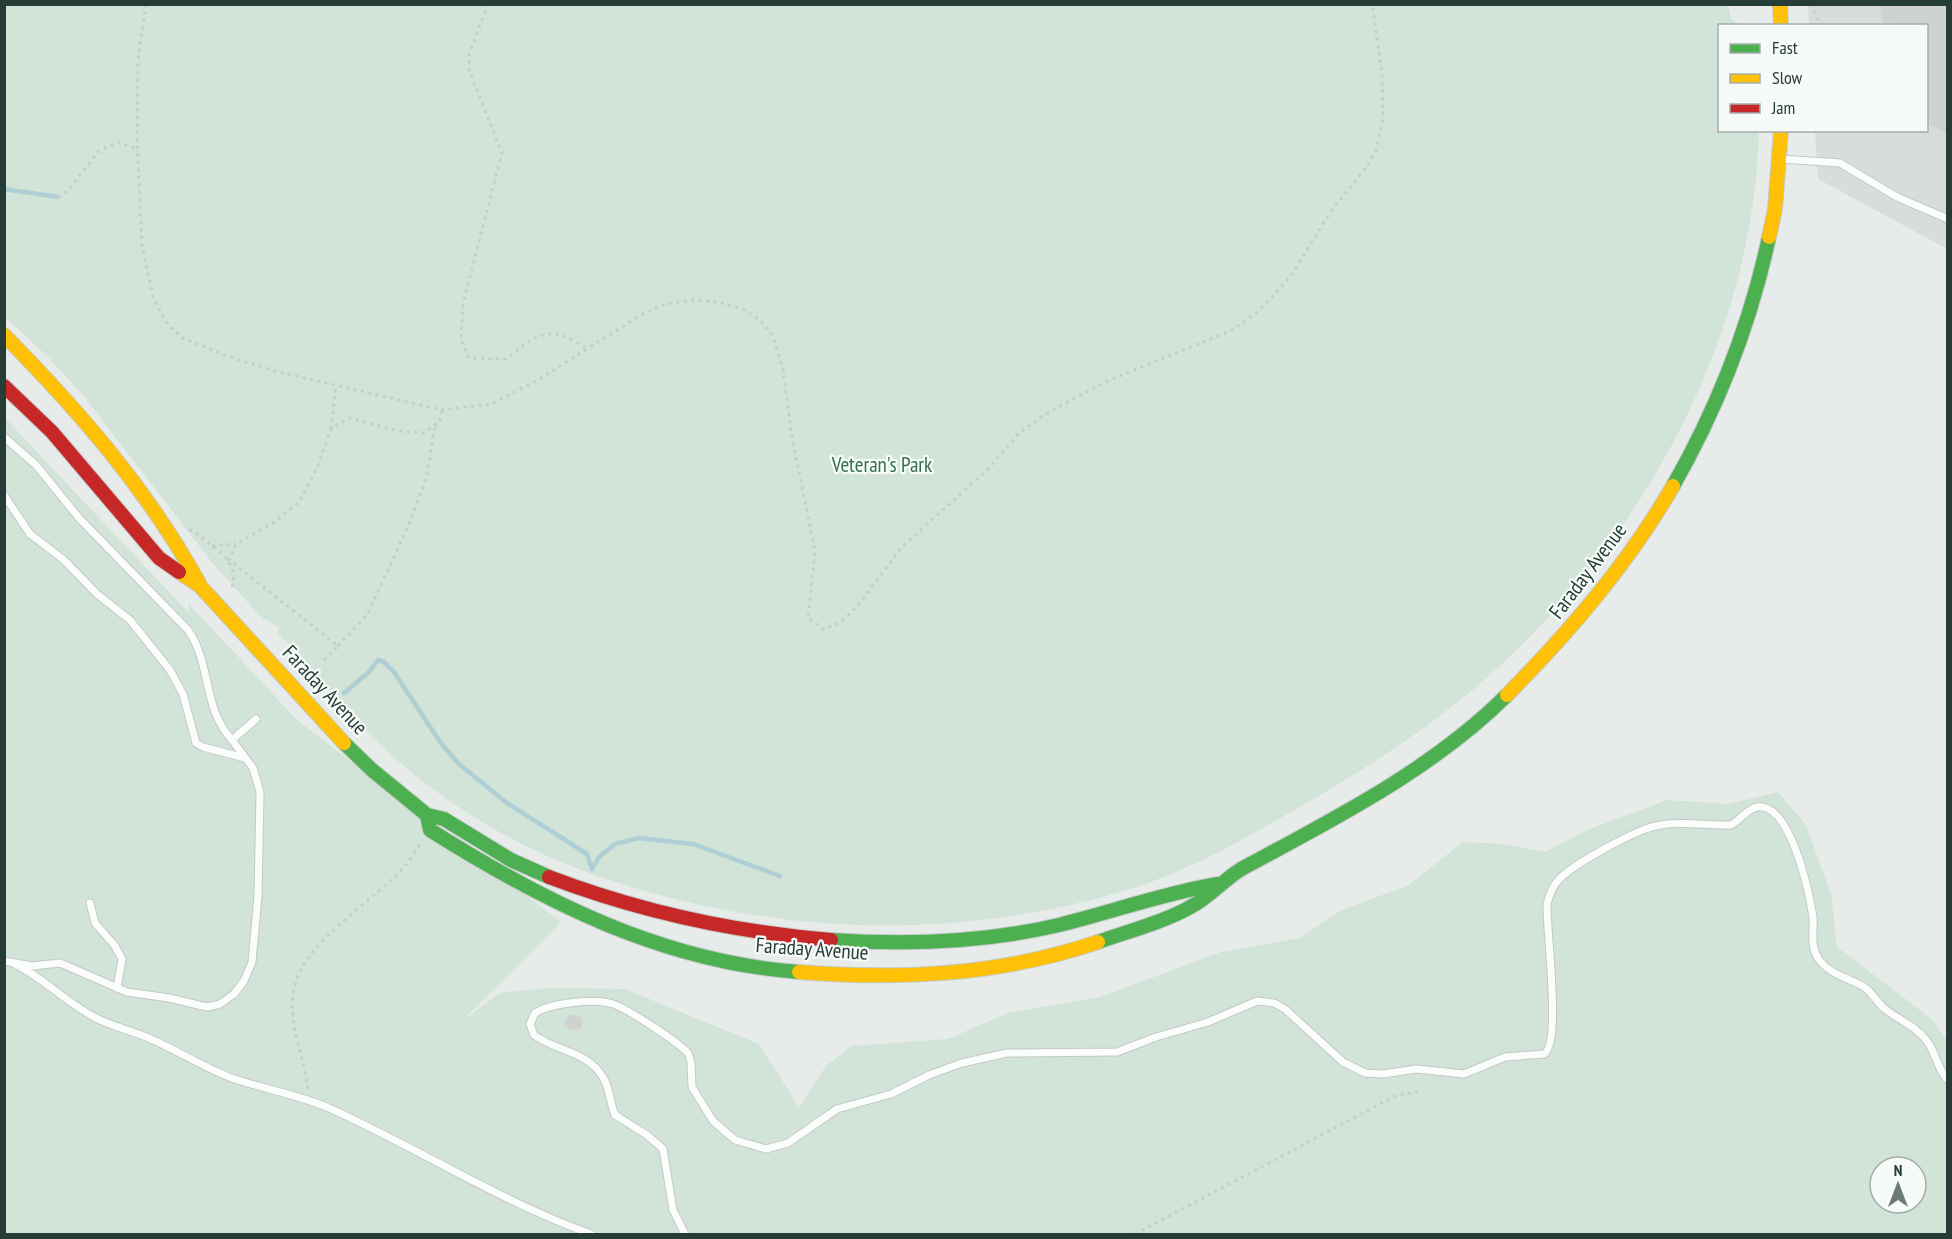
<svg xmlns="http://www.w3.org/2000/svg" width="1952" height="1239" viewBox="0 0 1952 1239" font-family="'PT Sans Narrow',sans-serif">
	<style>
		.built { fill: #d6ddda }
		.green { fill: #d2e3d7; fill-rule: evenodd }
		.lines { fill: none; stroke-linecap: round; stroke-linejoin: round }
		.stream { stroke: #adcfd5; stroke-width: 4.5 }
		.building { fill: #ced3d1; stroke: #d0d5d3; stroke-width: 1.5 }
		.lane-casing { stroke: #c4c9c7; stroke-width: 9 }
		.fast-casing { stroke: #c3c9c7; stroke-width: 16 }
		.slow-casing { stroke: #c3c9c7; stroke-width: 16 }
		.jam-casing { stroke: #c3c9c7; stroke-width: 16 }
		.path { stroke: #c7cdcb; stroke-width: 3; stroke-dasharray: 3 4.5; stroke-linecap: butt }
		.lane { stroke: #fbfcfc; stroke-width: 7 }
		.fast { stroke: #4caf50; stroke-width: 14 }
		.slow { stroke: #ffc107; stroke-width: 14 }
		.jam { stroke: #c62828; stroke-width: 14 }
		.labels { text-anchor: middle; stroke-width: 4.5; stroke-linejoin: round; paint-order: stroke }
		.park-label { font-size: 21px; fill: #35704b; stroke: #f6faf8 }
		.street-label { font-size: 21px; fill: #263d37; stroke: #f6faf8 }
	</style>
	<rect width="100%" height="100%" fill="#e7ecea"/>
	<!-- built -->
	<polygon class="built" points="1808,5 1947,5 1947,249 1818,179 1815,131 1926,130 1926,26 1809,25"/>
	<!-- green -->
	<g class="green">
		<path d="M5,4L1728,5L1731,19L1739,25L1720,26V130L1759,131C1754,330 1651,525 1506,660C1445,718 1376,763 1303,805C1241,841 1182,875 1113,894C937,944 751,933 581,870C499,839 425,791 364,729C335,698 307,660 277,633L280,629L266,619L264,620L214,565L82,394L47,356L5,317Z"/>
		<path d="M5,418L189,613L188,603L297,720L561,922L463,1020L500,993L547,988L625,989L759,1044L799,1107L826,1066L851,1046L948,1039L1008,1013L1100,997L1221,952L1300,938L1341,910L1407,886L1463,842L1504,844L1545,852L1587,830L1667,800L1729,804L1778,792L1806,825L1831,894L1837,947L1933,1020L1947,1041V1234H5ZM1880,1167H1916V1203H1880Z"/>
	</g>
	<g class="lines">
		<!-- stream -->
		<g class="stream">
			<polyline points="4,189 58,197"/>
			<polyline points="344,693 368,673 378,660 384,662 394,672 440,742 459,764 507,803 587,854 592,869"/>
			<polyline points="592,869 599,857 615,844 639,838 693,844 780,876"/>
		</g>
	</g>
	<!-- building -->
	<g class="building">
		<polygon points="1881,4 1948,4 1948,133 1926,123 1926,26 1893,26 1892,22 1883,22"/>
		<polygon points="571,1015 579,1016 582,1021 581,1028 572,1030 565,1025 566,1019"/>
	</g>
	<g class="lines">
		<defs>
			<g id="lane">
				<polyline points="1781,159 1840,163 1897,197 1948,219"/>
				<path d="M4,437L36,465L79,518L188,630C212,664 202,708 232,740"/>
				<polyline points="4,495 30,534 64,560 97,594 130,620 170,670 183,694 196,743 203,747 245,758"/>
				<polyline points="90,903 95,923 115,946 122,959 117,988"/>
				<polyline points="4,961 32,966 60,963 127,992 169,998 207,1007 220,1004 234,994 244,981 252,962 258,896 260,792 253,768 232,740 256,719"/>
				<path d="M13,963C43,977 66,1003 96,1018C114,1027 133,1031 151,1039C178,1051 202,1066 229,1077C262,1089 297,1094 329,1108C418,1148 499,1201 591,1234"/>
				<path d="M685,1234L673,1210L663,1149L647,1135L615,1115C610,1103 610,1090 604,1079C589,1051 557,1052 534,1035L530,1024L535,1013C551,1003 596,998 613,1004C628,1009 678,1042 688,1053L691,1062L692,1087L713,1121L735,1140L766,1149L788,1143L837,1109L891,1094L929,1075L962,1063L1007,1053L1117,1052L1156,1037L1208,1022L1257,1001L1274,1003L1285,1009L1343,1062L1365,1073L1383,1074L1416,1069L1464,1074L1505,1057L1544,1054C1562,1043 1546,930 1547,904C1549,897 1551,889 1556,883C1568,866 1640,827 1661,825C1685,821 1708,826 1731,825C1740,820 1747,809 1757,807C1790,801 1810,894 1813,918C1814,932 1810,946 1818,958C1828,974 1849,978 1864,987C1873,993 1877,1003 1886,1010C1901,1021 1918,1027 1929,1044C1936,1055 1938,1070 1948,1080"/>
			</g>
			<g id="fast">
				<path d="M1673,486C1718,407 1750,326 1769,237"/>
				<polyline points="344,743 372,770 427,815 444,819 511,860 549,877"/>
				<path d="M427,815L430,830C544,902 663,962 799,972"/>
				<path d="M831,940C905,945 987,942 1059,925C1112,912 1164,893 1218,884"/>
				<path d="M1098,942C1126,932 1167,921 1192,906C1211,896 1224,879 1243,868C1334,819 1433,769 1507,695"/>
			</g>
			<g id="slow">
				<polyline points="1780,4 1781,26"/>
				<polyline points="1769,237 1775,209 1781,130"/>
				<path d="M4,335C79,411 147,489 199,583"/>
				<polyline points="179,572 200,586 344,743"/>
				<path d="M1507,695C1570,631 1628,564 1673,486"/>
				<path d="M799,972C901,980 1001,975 1098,942"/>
			</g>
			<g id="jam">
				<polyline points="4,386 52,432 159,558 179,572"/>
				<path d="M549,877C641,912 733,932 831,940"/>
			</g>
		</defs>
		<!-- lane casing -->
		<use href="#lane" class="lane-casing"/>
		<!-- fast casing -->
		<use href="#fast" class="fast-casing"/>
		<!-- slow casing -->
		<use href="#slow" class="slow-casing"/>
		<!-- jam casing -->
		<use href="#jam" class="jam-casing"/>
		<!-- path -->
		<g class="path">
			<polyline points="146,4 138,60 137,138 142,246 154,300 169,326 183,338 230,357 275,371 442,410 491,404 538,380 641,315 665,304 694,300 718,302 745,310 760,320 773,336 783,369 791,432 815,551 808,618 823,629 840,623 856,608 902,547 987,470 1019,433 1052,410 1112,379 1230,331 1257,313 1290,277 1331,211 1365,169 1376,151 1383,119 1382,72 1372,4"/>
			<path d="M488,4L469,54V70L502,153L463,304L461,340L469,358L507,359C537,332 552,324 587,349"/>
			<polyline points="1811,4 1821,26"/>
			<polyline points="1835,26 1836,25"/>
			<polyline points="58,197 68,191 98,152 118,142 137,149"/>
			<polyline points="331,429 336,384"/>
			<path d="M189,530L193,531C210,545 241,560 232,587"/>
			<polyline points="212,546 236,544"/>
			<polyline points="338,646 367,615 407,529 427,476 435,426"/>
			<polyline points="324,660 338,646 229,560 236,544 273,523 299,502 317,468 331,429 349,418 400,431 424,433 440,421 442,410"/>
			<path d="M308,1089C304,1056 287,1022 294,989C302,943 374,901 404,867C410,860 415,852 420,844"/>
			<polyline points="1135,1234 1397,1095 1418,1092"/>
		</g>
		<!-- lane -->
		<use href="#lane" class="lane"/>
		<!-- fast -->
		<use href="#fast" class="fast"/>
		<!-- slow -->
		<use href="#slow" class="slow"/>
		<!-- jam -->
		<use href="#jam" class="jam"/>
	</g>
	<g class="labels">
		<!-- park labels -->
		<g class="park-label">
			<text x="882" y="472">Veteran's Park</text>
		</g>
		<!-- street labels -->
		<g class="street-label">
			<text transform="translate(1588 571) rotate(-53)" y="7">Faraday Avenue</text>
			<text transform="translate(325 690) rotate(47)" y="7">Faraday Avenue</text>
			<text transform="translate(812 949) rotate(4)" y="7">Faraday Avenue</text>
		</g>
	</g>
	<!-- border -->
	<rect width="1952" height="1239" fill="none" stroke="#263d37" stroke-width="12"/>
	<!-- legend -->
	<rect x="1718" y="24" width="210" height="108" fill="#f6faf8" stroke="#a3aeab" stroke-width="1.5"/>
	<rect x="1730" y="44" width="30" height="9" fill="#4caf50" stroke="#a3aeab" stroke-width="1.5"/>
	<text x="1772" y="54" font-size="18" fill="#263d37">Fast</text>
	<rect x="1730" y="74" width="30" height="9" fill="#ffc107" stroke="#a3aeab" stroke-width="1.5"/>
	<text x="1772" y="84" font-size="18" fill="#263d37">Slow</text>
	<rect x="1730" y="104" width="30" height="9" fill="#c62828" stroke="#a3aeab" stroke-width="1.5"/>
	<text x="1772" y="114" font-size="18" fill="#263d37">Jam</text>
	<!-- north arrow -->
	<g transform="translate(1898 1185)"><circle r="28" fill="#f6faf8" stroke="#a3aeab" stroke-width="1.5"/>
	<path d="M0-4.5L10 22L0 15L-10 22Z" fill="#6a7a76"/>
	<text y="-9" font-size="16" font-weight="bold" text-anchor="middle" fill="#263d37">N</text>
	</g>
</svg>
